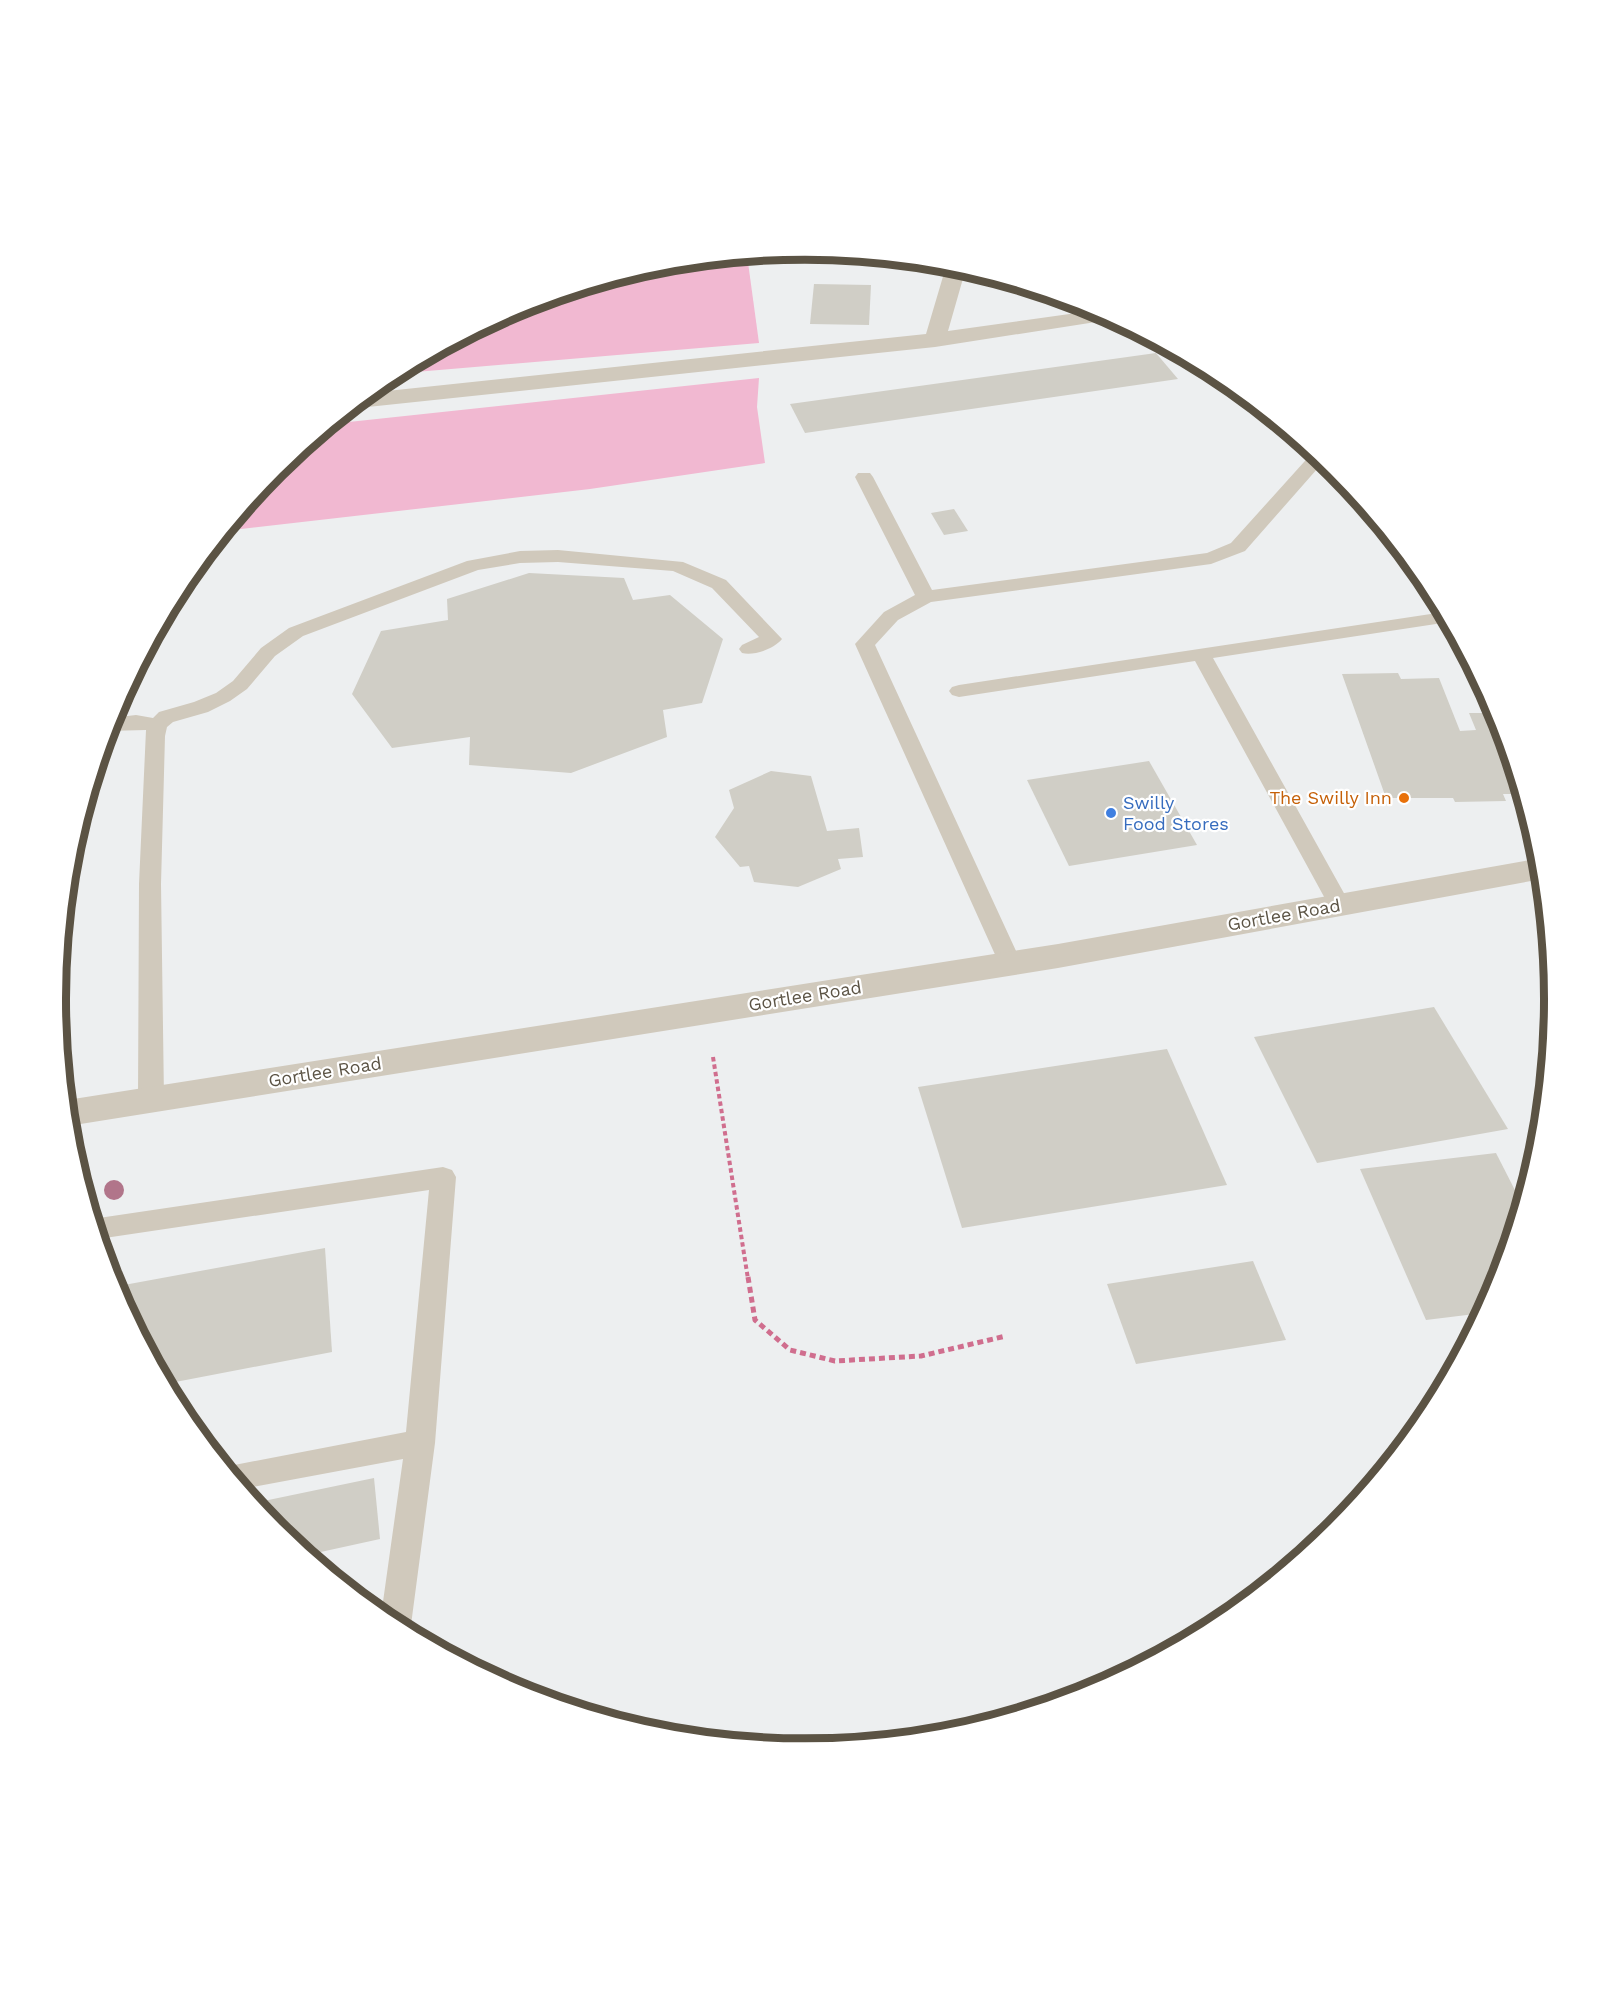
<svg xmlns="http://www.w3.org/2000/svg" width="1610" height="1998" viewBox="0 0 1610 1998" font-family="'Work Sans',sans-serif">
	<style>
		.green { fill: #f1b8d1 }
		.building { fill: #d0cec6 }
		.lines { fill: none; stroke-linecap: round; stroke-linejoin: round }
		.path-far1 { stroke: #d06e8e; stroke-width: 4; stroke-dasharray: 4.5 3; stroke-linecap: butt }
		.path { stroke: #d06e8e; stroke-width: 5; stroke-dasharray: 6 4; stroke-linecap: butt }
		.service { fill: #d0c9bc; fill-rule: evenodd }
		.minor { fill: #d0c9bc; fill-rule: evenodd }
		.tertiary { fill: #d0c9bc; fill-rule: evenodd }
		.tree { fill: #b1758a }
		.food-dot { fill: #e8710a; stroke: #fff; stroke-width: 2 }
		.shop-dot { fill: #3f7fe0; stroke: #fff; stroke-width: 2 }
		.labels { text-anchor: middle; stroke-width: 4.5; stroke-linejoin: round; paint-order: stroke }
		.food-label { font-size: 18px; fill: #c56008; stroke: #fff; text-anchor: end }
		.shop-label { font-size: 18px; fill: #366cbe; stroke: #fff; text-anchor: start }
		.street-label { font-size: 18px; fill: #5b5344; stroke: #fff }
		.rim { fill: none; stroke: #5b5344; stroke-width: 8 }
	</style>
	<rect width="100%" height="100%" fill="#edeff0"/>
	<!-- green -->
	<g class="green">
		<polygon points="747,255 759,343 392,374 519,306 659,264"/>
		<polygon points="759,378 757,407 765,463 590,489 224,531 275,469 330,424"/>
	</g>
	<!-- building -->
	<g class="building">
		<polygon points="814,284 871,285 869,325 810,324"/>
		<polygon points="1156,353 1178,379 805,433 790,404"/>
		<polygon points="954,509 968,531 944,535 931,513"/>
		<polygon points="529,573 624,578 633,600 670,595 723,639 702,703 663,710 667,737 571,773 469,765 470,737 392,748 352,694 381,631 448,620 447,599"/>
		<polygon points="1398,673 1401,679 1439,678 1460,731 1476,730 1469,713 1498,713 1522,794 1503,794 1506,801 1455,802 1453,798 1386,798 1342,674"/>
		<polygon points="1149,761 1197,845 1069,866 1027,780"/>
		<polygon points="771,771 811,776 827,831 859,828 863,857 838,859 841,869 798,887 754,882 749,866 740,867 715,837 734,808 729,790"/>
		<polygon points="1434,1007 1508,1129 1317,1163 1254,1037"/>
		<polygon points="1167,1049 1227,1185 962,1228 918,1087"/>
		<polygon points="1496,1153 1522,1204 1497,1286 1483,1313 1426,1320 1360,1169"/>
		<polygon points="325,1248 332,1352 165,1384 113,1287"/>
		<polygon points="1253,1261 1286,1340 1136,1364 1107,1284"/>
		<polygon points="374,1478 380,1539 307,1555 275,1529 254,1503"/>
	</g>
	<g class="lines">
		<!-- path-far1 -->
		<polyline class="path-far1" points="713,1057 748,1279"/>
		<!-- path -->
		<polyline class="path" points="748,1277 755,1320 790,1350 835,1361 921,1356 1006,1336"/>
		<!-- service -->
		<g class="service">
			<polygon points="1313,452 1325,460 1245,551 1211,564 931,602 898,620 875,645 1022,964 1018,970 1010,972 1002,970 855,644 884,612 915,595 855,477 858,473 870,473 873,477 932,590 1207,553 1231,543"/>
			<path d="M558,550L683,562L726,580L782,639C774,649 754,656 742,653L739,649L742,645L759,637L712,588L673,571L558,562L520,563L478,570L303,636L275,656L247,689L230,701L208,712L173,722L167,727L165,736L161,884L164,1099L160,1106L151,1109L142,1106L138,1099L139,884L146,730L107,731L111,718L136,715L153,718L159,712L194,702L216,693L233,681L261,648L289,628L467,561L520,551Z"/>
			<polygon points="1444,612 1449,622 1213,658 1350,904 1347,910 1339,912 1331,910 1328,904 1195,661 959,697 952,695 949,691 952,687 959,685"/>
			<polygon points="443,1167 452,1170 456,1177 435,1443 411,1625 408,1632 381,1616 403,1459 242,1489 224,1467 406,1432 429,1190 98,1239 92,1219"/>
		</g>
		<!-- minor -->
		<polygon class="minor" points="947,263 966,268 948,331 1098,310 1115,319 935,347 358,408 351,406 368,393 926,334"/>
		<!-- tertiary -->
		<polygon class="tertiary" points="1541,858 1542,879 1058,968 68,1126 67,1100 1058,944"/>
	</g>
	<!-- trees -->
	<circle class="tree" cx="114" cy="1190" r="10"/>
	<!-- markers -->
	<circle class="food-dot" cx="1404" cy="798" r="6"/>
	<circle class="shop-dot" cx="1111" cy="813" r="6"/>
	<g class="labels">
		<!-- food labels -->
		<g class="food-label">
			<text x="1392" y="804">The Swilly Inn</text>
		</g>
		<!-- shop labels -->
		<g class="shop-label">
			<text x="1123" y="809">Swilly<tspan x="1123" dy="21">Food Stores</tspan></text>
		</g>
		<!-- street labels -->
		<g class="street-label">
			<text transform="translate(1284 915) rotate(-10)" y="6">Gortlee Road</text>
			<text transform="translate(805 996) rotate(-9)" y="6">Gortlee Road</text>
			<text transform="translate(325 1072) rotate(-9)" y="6">Gortlee Road</text>
		</g>
	</g>
	<!-- crop -->
	<path d="M0 0H1610V1998H0ZM66 999a739 739 0 1 1 1478 0a739 739 0 1 1-1478 0Z" fill="#fff" fill-rule="evenodd"/>
	<path class="rim" d="M66 999a739 739 0 1 1 1478 0a739 739 0 1 1-1478 0Z"/>
</svg>
